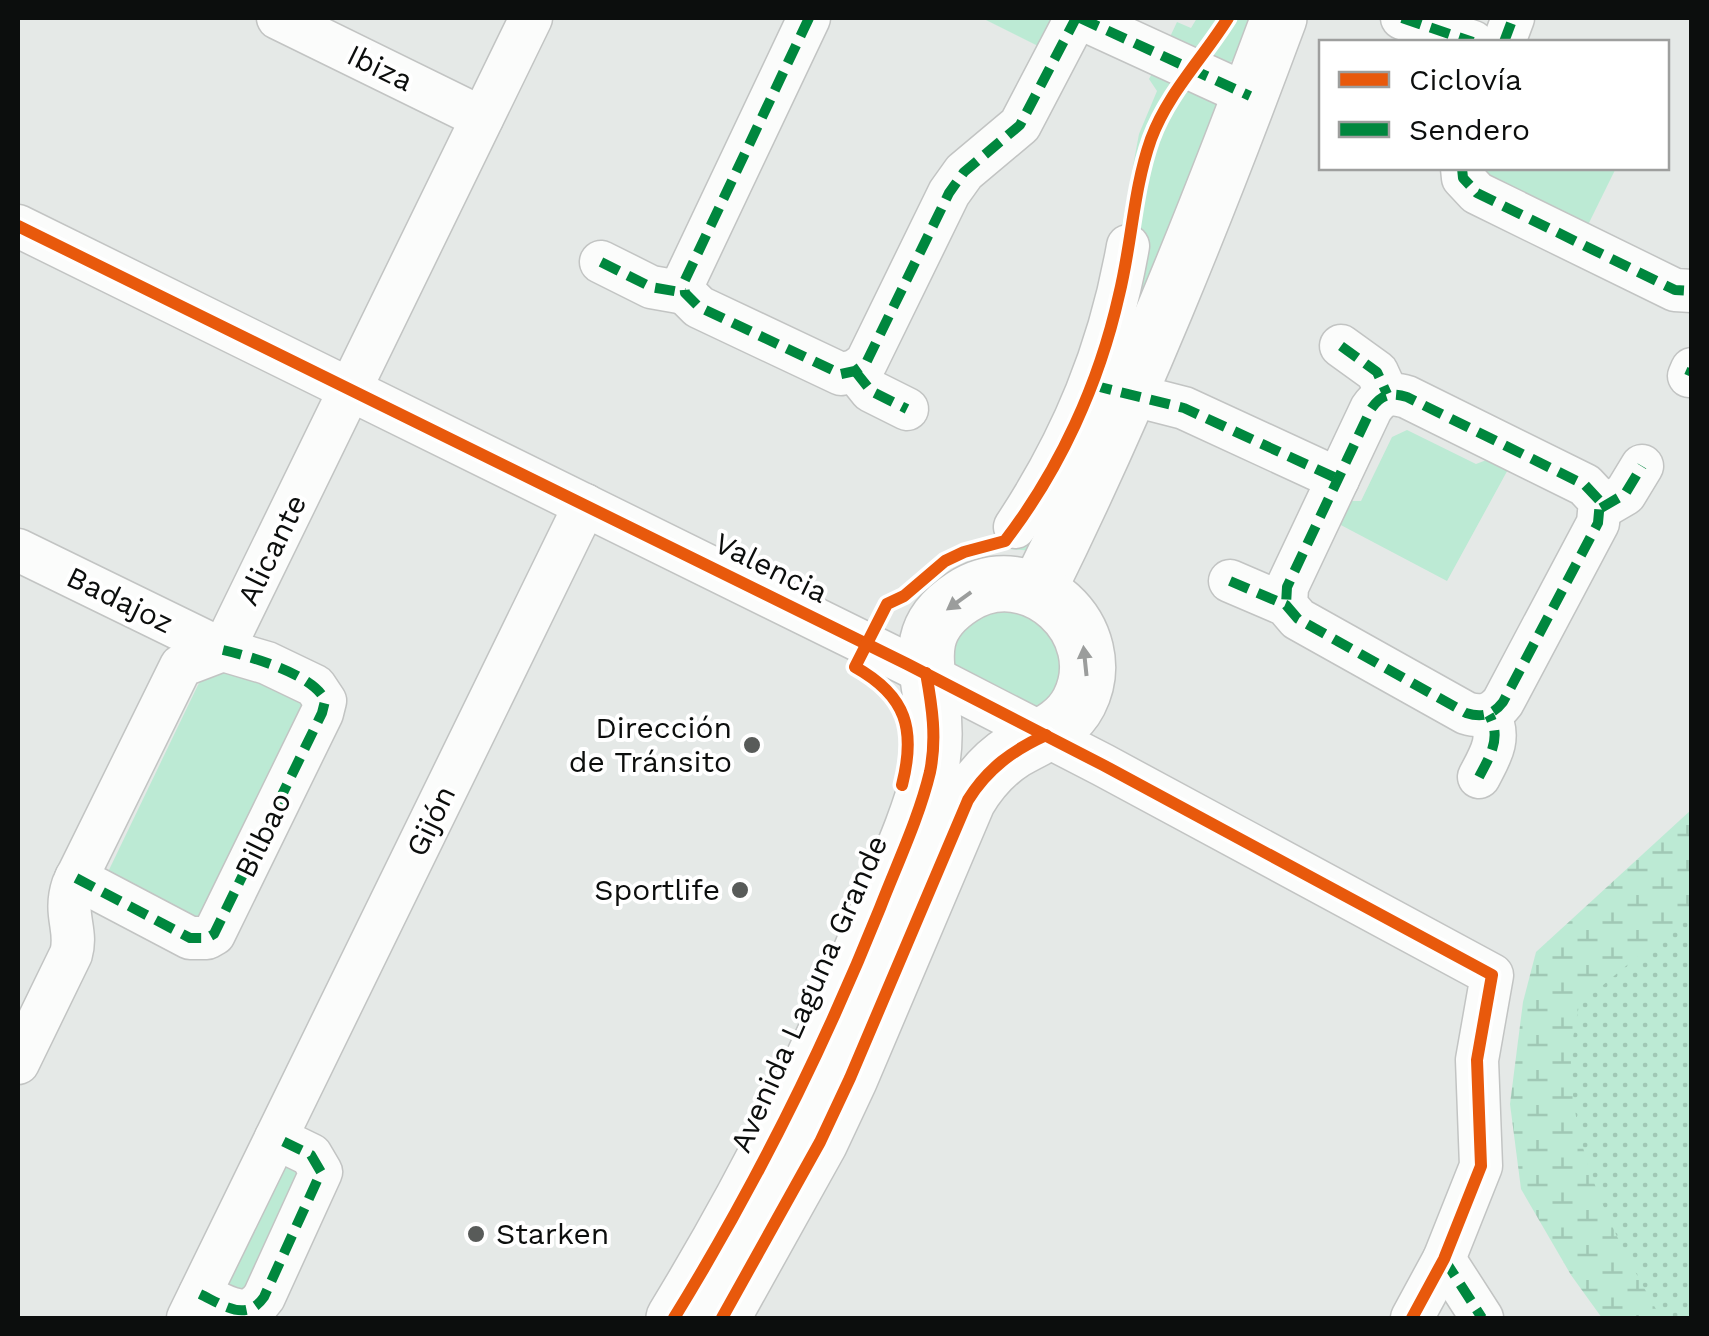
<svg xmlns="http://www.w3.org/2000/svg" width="1709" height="1336" viewBox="0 0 1709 1336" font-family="'Work Sans',sans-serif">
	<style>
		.green { fill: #bcead4 }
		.wetland { fill: url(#wetland-marsh) }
		.park { fill: url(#park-dots) }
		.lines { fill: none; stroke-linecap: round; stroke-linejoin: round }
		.minor-casing { stroke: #c2c4c3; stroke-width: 45 }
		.major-casing { stroke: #c2c4c3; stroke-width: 58 }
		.minor { stroke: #fbfcfb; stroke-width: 42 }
		.major { stroke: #fbfcfb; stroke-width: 55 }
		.quiet { stroke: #00873e; stroke-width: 10; stroke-dasharray: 20 10; stroke-linecap: butt }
		.cycleway-casing { stroke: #fff; stroke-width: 19 }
		.cycleway { stroke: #e8590c; stroke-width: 12 }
		.oneway { fill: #9b9d9c }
		.poi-dot { fill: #585b59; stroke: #fff; stroke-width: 4 }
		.labels { text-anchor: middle; stroke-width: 8; stroke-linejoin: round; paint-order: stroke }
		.street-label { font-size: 30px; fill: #0c0e0d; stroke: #fff }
		.poi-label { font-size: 30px; fill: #0c0e0d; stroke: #fff; text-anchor: end }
	</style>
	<defs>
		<pattern id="wetland-marsh" width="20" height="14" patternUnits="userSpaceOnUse" patternTransform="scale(2.5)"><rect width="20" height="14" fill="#bcead4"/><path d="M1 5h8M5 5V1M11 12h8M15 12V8" fill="none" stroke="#a0c8b5"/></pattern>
		<pattern id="park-dots" width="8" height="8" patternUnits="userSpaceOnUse" patternTransform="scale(2.5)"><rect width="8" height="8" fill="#bcead4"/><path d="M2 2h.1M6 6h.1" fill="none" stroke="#a0c8b5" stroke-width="1.8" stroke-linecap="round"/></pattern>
	</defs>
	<rect width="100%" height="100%" fill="#e5e9e7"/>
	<!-- green -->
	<g class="green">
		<polygon points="982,18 1058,18 1042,48"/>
		<polygon points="1197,18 1249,18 1234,60 1220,67 1169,39 1177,22 1191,28"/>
		<polygon points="1156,66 1230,102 1033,551 987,547 999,534 1026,533 1120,235 1139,134 1157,91 1149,79"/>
		<polygon points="1476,168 1616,168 1585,231 1477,175"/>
		<polygon points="1407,430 1476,464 1497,456 1511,464 1447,581 1337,523 1349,501 1361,501 1392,437"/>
		<polygon points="983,608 1032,611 1072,667 1049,714 943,663 944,639"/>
		<polygon points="211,669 308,693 206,926 107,874 198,685"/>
		<polygon points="287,1159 307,1176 245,1295 217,1293"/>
	</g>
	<!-- wetland -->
	<polygon class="wetland" points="1691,810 1691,1318 1602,1318 1571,1275 1521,1189 1510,1104 1523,1002 1536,952"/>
	<!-- park -->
	<path class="park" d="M1691,912V1318H1661C1616,1239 1573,1160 1571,1066C1570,1046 1576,1024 1579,1005Z"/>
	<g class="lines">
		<defs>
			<g id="minor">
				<polyline points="278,18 482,118"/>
				<polyline points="809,18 684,282 685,293 699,307 841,374 855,371 866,363 949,193 964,172 1020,125 1076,18"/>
				<polyline points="1080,18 1250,96"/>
				<polyline points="1402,18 1473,42"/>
				<polyline points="1504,42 1513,18"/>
				<polyline points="1462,168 1463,178 1477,193 1675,290 1692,291"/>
				<polyline points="18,226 907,664 1103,765 1492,975 1477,1060 1481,1166 1444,1259 1412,1318"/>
				<polyline points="601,262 651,287 685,293"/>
				<polyline points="1341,346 1377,372 1387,394"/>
				<polyline points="855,371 871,391 907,409"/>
				<polyline points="1689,376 1692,369"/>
				<polyline points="1102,387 1184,408 1338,479"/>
				<polyline points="1601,508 1625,494 1642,466"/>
				<path d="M1015,527C1073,439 1110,349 1128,246"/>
				<polyline points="18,550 223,650 267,663 315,686 325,701 322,713 214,934 207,938 190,938 76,878"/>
				<path d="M1230,581L1286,605L1298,619L1466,713C1482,718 1493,715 1503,702L1598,523L1600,501L1585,485L1407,397C1391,392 1381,394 1371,409L1287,587L1286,605"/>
				<path d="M1479,777C1490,756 1502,738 1489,715"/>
				<path d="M18,1063L71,954C78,930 63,915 73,885L181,666L223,650L531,18"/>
				<polyline points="1444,1259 1482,1318"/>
				<path d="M200,1294C223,1305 246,1323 264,1297L321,1172L311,1155L276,1138"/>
				<polyline points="188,1318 585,505"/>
			</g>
			<g id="major">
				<path d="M1038,590C1130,404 1207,212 1279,18"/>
				<path d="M674,1318C754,1187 823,1049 880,906C898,863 919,818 930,772C935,750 935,726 932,704C925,658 916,627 962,597C1030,552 1115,631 1079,702C1065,729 1039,736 1014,751C995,763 980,780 968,800L850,1078L820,1142L722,1318"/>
			</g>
		</defs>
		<!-- minor casing -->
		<use href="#minor" class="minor-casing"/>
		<!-- major casing -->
		<use href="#major" class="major-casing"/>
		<!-- minor -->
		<use href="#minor" class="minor"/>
		<!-- major -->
		<use href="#major" class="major"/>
		<!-- quiet -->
		<g class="quiet">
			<polyline points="809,18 684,282 685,293 699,307 841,374 855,371 866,363 949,193 964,172 1020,125 1076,18"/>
			<polyline points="1080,18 1250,96"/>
			<polyline points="1402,18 1473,42"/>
			<polyline points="1504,42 1513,18"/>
			<polyline points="1462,168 1463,178 1477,193 1675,290 1692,291"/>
			<polyline points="601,262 651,287 685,293"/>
			<polyline points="1341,346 1377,372 1387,394"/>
			<polyline points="855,371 871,391 907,409"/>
			<polyline points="1689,376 1692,369"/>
			<polyline points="1092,385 1184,408 1338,479"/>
			<polyline points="1601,508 1625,494 1642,466"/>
			<path d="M1230,581L1286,605L1298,619L1466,713C1482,718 1493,715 1503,702L1598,523L1600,501L1585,485L1407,397C1391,392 1381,394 1371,409L1287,587L1286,605"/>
			<path d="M1479,777C1490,756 1502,738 1489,715"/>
			<path d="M76,878L190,938H207L214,934L322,713L325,701C316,675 249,656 223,650"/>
			<polyline points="1444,1259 1482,1318"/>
			<path d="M200,1294C223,1305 246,1323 264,1297L321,1172L311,1155L276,1138"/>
		</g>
		<defs>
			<g id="cycleway">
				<polyline points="18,226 907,664 1103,765 1492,975 1477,1060 1481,1166 1444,1259 1412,1318"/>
				<path d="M902,785C916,730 907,696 855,667L887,604L904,596L945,561L964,552L1005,541C1060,469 1099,384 1119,295C1132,243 1133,190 1151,139C1168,93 1203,58 1228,18"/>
				<path d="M674,1318C754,1188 823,1050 880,908C897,864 919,818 930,772C937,738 932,706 926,673"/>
				<path d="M722,1318L820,1142L850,1078L968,800C987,769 1013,750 1046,735"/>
			</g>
		</defs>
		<!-- cycleway casing -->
		<use href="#cycleway" class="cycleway-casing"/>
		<!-- cycleway -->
		<use href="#cycleway" class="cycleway"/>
	</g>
	<!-- one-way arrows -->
	<defs><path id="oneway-solid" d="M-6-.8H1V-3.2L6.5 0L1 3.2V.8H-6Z" transform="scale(2.5)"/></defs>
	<g class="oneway">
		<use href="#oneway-solid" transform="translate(959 601) rotate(144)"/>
		<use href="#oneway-solid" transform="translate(1085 661) rotate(-96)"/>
	</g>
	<!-- markers -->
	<g class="poi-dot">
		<circle cx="752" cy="745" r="10"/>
		<circle cx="740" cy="890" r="10"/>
		<circle cx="476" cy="1234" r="10"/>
	</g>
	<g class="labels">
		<!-- street labels -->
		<g class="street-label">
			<text transform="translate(380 68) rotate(26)" y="10">Ibiza</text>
			<text transform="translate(272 550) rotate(-64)" y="10">Alicante</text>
			<text transform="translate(771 568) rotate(26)" y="10">Valencia</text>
			<text transform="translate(120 600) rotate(26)" y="10">Badajoz</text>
			<text transform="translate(431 821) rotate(-64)" y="10">Gijón</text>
			<text transform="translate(263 835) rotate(-64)" y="10">Bilbao</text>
			<text transform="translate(809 994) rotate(-66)" y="10">Avenida Laguna Grande</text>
		</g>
		<!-- poi labels -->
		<g class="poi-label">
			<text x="732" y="738">Dirección<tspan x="732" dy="34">de Tránsito</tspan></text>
			<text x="720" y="900">Sportlife</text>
			<text x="496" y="1244" text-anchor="start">Starken</text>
		</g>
	</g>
	<!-- border -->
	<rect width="1709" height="1336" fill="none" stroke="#0c0e0d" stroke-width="40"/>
	<!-- legend -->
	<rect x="1319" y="40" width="350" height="130" fill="#ffffff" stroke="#9e9f9e" stroke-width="2.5"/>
	<rect x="1339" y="72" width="50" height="15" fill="#e8590c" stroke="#9e9f9e" stroke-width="2.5"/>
	<text x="1409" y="90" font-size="30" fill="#0c0e0d">Ciclovía</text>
	<rect x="1339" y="122" width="50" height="15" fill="#00873e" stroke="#9e9f9e" stroke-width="2.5"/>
	<text x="1409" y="140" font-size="30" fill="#0c0e0d">Sendero</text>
</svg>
